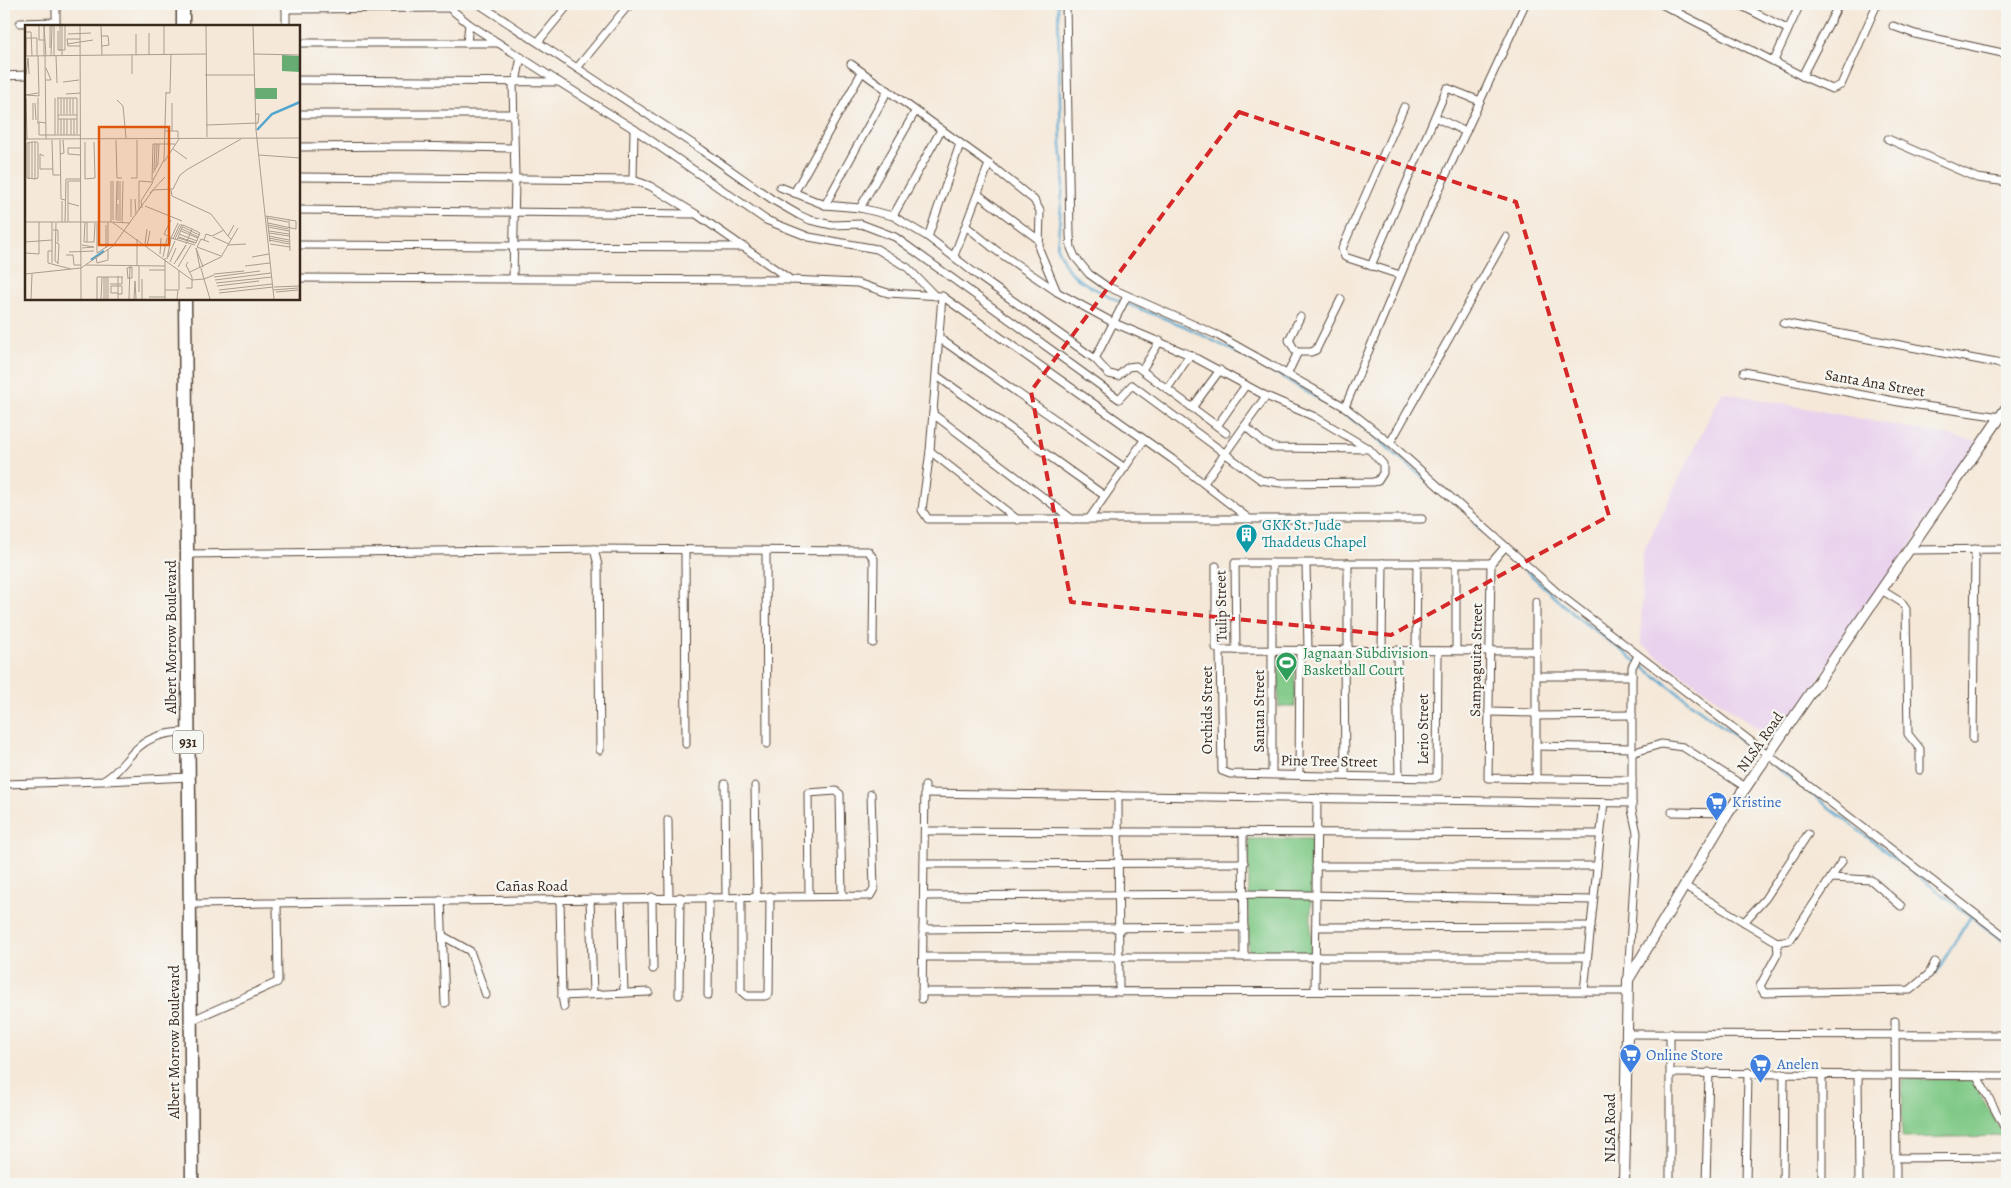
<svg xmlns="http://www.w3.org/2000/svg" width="2011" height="1188" viewBox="0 0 2011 1188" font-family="Alegreya,serif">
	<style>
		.built { fill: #e9d2ed }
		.green { fill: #7fc986; stroke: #5d7a52 }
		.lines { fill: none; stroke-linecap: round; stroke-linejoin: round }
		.stream { stroke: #52a5cd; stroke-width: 2.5 }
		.street-casing { stroke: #57463a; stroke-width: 9 }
		.secondary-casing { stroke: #57463a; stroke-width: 12 }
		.highway-casing { stroke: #57463a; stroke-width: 15 }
		.street { stroke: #fff; stroke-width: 7 }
		.secondary { stroke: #fff; stroke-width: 10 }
		.highway { stroke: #fff; stroke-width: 12 }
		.marked { fill: none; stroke: #d62828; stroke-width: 4; stroke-dasharray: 10 6; stroke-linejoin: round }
		.labels { text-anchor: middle; stroke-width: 4.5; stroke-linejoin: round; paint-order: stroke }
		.shield { fill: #f6f6f2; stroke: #73675e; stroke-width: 1 }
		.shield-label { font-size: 14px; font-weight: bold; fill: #3b2a1e }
		.street-label { font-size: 15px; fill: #3b2a1e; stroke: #f6f6f2 }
		.culture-label { font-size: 15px; fill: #0d838f; stroke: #f6f6f2; text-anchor: start }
		.leisure-label { font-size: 15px; fill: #27864d; stroke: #f6f6f2; text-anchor: start }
		.shop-label { font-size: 15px; fill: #366cbe; stroke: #f6f6f2; text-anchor: start }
		.inset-river { fill: none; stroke: #52a5cd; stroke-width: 2.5 }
		.inset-road { fill: none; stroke: #ab9c8e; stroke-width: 1 }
		.view { fill: #df570d; fill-opacity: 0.15; stroke: #df570d; stroke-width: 2.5 }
		.inset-edge { fill: none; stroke: #3b2a1e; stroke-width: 2.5 }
	</style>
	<rect width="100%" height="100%" fill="#f6f6f2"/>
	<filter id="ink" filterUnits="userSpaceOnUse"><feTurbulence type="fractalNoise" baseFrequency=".02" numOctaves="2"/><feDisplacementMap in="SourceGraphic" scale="10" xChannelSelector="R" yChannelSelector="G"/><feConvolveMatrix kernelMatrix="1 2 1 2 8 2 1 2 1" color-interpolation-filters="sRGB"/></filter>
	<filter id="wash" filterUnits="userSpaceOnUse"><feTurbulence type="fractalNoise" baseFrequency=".0096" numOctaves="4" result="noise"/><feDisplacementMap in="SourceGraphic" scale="20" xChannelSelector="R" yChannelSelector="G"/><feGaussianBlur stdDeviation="1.12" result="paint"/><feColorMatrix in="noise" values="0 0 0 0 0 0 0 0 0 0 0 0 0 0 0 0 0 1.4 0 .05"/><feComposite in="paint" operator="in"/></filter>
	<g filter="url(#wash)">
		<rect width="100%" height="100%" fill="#f5e8d8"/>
		<!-- built -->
		<polygon class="built" points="1722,392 1981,442 1776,742 1641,644 1642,554"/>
		<!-- green -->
		<g class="green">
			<polygon points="1295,654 1295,707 1279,707 1278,655"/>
			<polygon points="1249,839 1311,839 1311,953 1248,953"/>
			<polygon points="1903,1079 1972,1080 2004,1136 1902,1138"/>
		</g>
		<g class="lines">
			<!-- stream -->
			<g class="stream">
				<polyline points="1058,4 1061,146 1064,174 1057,248 1067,268 1078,279 1091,287 1117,300 1184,326 1271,370 1361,425 1431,484"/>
				<polyline points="1474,523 1577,617 1763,757"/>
				<polyline points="1767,760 2007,944"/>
				<polyline points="1935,974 1971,916"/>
			</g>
		</g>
	</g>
	<g filter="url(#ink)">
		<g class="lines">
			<defs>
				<g id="street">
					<polyline points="479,4 702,150 773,200 799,215 810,220 832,225 861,224 895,237 1119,399 1132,385 1261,480 1280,483 1373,482 1378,481 1383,473 1383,464 1369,449 1275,448 1263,442 1245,426"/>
					<polyline points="1066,4 1070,235 1071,248 1075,257 1089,274 1106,286 1219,336 1345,407 1390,443 1560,595 2007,938"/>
					<polyline points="1661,4 1802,76 1832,89 1841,85 1877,4"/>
					<polyline points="1738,4 1787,29"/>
					<polyline points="446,5 469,24 559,82"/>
					<polyline points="286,9 450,8"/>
					<polyline points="1677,12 1681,4"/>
					<polyline points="20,23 56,22"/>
					<polyline points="56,26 56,4"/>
					<polyline points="286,26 286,4"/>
					<polyline points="1893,26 1915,34 2007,54"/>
					<polyline points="538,42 569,4"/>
					<polyline points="299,43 498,43"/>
					<polyline points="467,43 469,24"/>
					<polyline points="1774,61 1800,4"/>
					<polyline points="851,64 989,164 1034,200 1040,211 1039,249 1057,292 1114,323 1190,355 1266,396 1204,483"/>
					<polyline points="577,68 626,8 632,4"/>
					<polyline points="4,76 26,75"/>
					<polyline points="1802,76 1839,4"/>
					<polyline points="299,80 559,82 634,129 766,220 809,237 877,249 908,268 935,296"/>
					<polyline points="516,82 521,57"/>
					<polyline points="299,114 514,114"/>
					<polyline points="1435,117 1466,132"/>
					<polyline points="1888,139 1977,178 2007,182"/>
					<polyline points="299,147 407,146 514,148"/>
					<polyline points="299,177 633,180 650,186 696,214 791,280"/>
					<polyline points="633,180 634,129"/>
					<polyline points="780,187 825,205 860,208 893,216 928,237 981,278 1095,359 1109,374 1118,376 1128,367 1136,366 1217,426 1246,385"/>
					<polyline points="794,193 862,72"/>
					<polyline points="979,195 1039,240"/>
					<polyline points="825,205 888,90"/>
					<polyline points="860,208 915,112"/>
					<polyline points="299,210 693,214"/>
					<polyline points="893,216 941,130"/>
					<polyline points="967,227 997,251 1056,291"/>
					<polyline points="928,237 960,144"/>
					<polyline points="299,245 745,247"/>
					<polyline points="954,256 989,164"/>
					<polyline points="1371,266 1447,88 1480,101"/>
					<polyline points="1400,275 1345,257 1342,249 1404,107"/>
					<polyline points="299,278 791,280 857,283 888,293 942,296 1172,459 1248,518"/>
					<polyline points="513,278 515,180 513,82"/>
					<polyline points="942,296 930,451 922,510 928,519 1422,519"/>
					<polyline points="1783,323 2007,365"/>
					<polyline points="939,338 1125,468"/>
					<polyline points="1297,352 1311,352 1316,350 1341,299"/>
					<polyline points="1095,359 1127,296"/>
					<polyline points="1142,370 1160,341"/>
					<polyline points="1744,372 1904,403 2001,417"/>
					<polyline points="1287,375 1297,354 1289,340 1300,317"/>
					<polyline points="937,376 1105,496"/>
					<polyline points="1167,389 1190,355"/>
					<polyline points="1266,396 1315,417 1369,449"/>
					<polyline points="1345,407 1412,248 1525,4"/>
					<polyline points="1192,408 1220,370"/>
					<polyline points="933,414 1072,519"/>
					<polyline points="1217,426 1226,433"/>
					<polyline points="1390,443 1506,237"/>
					<polyline points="930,451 1018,520"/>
					<polyline points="1089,519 1144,440"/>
					<polyline points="1505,547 1491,563 1488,778 1632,780"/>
					<polyline points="594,549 598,565 600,750"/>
					<polyline points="685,550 686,744"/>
					<polyline points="1911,550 2007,549"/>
					<polyline points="766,551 767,744"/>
					<polyline points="187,554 594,549 868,551 874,559 873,643"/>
					<polyline points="1348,563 1348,649"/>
					<polyline points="1456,563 1456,650"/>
					<polyline points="1306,564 1308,649"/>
					<polyline points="1216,566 1216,648 1220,650"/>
					<polyline points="1883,591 1901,602 1906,609 1908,734 1920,749 1920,770"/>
					<polyline points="1536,602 1536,779"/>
					<polyline points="1344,649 1345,775"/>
					<polyline points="1220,650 1222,771 1230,774 1433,778 1437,777 1438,651"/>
					<polyline points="1220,650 1537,651"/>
					<polyline points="1236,650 1235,563 1491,563"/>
					<polyline points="1382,650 1383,563"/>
					<polyline points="1397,650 1399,776"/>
					<polyline points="1416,650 1417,563"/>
					<polyline points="1537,676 1632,676"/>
					<polyline points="1489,712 1536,713"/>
					<polyline points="1536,716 1632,715"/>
					<polyline points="1973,739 1975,549"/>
					<polyline points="1536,746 1631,748"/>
					<polyline points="1632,753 1661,744 1683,747 1747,788"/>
					<polyline points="1272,773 1272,563"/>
					<polyline points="1299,774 1300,649"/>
					<polyline points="106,781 189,777"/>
					<path d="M4,784L103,781C119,773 126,757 140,746C153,735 172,732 188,732"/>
					<polyline points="725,784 726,897"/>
					<polyline points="755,786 757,897"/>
					<polyline points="925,793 1632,803"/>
					<polyline points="1118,795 1119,992"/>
					<polyline points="1672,812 1728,813"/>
					<polyline points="668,820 669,897"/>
					<polyline points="925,831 1600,834"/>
					<polyline points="1243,833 1244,957"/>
					<polyline points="924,864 1244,863"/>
					<polyline points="1316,866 1597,866"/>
					<polyline points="1831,878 1871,880 1901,906"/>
					<polyline points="1685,886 1777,942 1790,940 1842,861"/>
					<polyline points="809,895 808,793 836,791 840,794 842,896"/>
					<polyline points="924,896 1244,894 1593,900"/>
					<polyline points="652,897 653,969"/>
					<polyline points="741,897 741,991 747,996 765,996 769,994 770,896"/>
					<polyline points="621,898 624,993"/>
					<polyline points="590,899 593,994"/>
					<polyline points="441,900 445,1003"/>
					<polyline points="560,900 562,996 564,1007"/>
					<polyline points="190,904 870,896 874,889 871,794"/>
					<polyline points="1744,922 1765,899 1808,834"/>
					<polyline points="1316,927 1591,926"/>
					<polyline points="923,929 1244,927"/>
					<polyline points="443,936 470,951 486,995"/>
					<polyline points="1777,942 1778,953 1760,986 1764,993 1910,990 1929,974 1935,962"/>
					<polyline points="923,957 1587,957"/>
					<polyline points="1628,977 1637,833 1632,810 1632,667 1638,656"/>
					<polyline points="1315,991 1317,798"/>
					<polyline points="1584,991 1604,802"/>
					<polyline points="922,992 1626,991"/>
					<polyline points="679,995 680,897"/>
					<polyline points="708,995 709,897"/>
					<polyline points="562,996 649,992"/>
					<polyline points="922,999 925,786"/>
					<polyline points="190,1021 278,982 277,903"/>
					<polyline points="1895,1021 1896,1184"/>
					<polyline points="1626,1034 2007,1035"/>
					<polyline points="1671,1073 2007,1076"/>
					<polyline points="1858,1074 1859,1184"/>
					<polyline points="1977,1076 2007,1132"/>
					<polyline points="1896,1158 2007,1157"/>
					<polyline points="1670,1184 1670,1033"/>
					<polyline points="1706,1184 1709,1072"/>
					<polyline points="1746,1184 1748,1072"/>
					<polyline points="1783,1184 1784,1073"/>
					<polyline points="1822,1184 1822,1074"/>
				</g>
				<polyline id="secondary" points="1624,1184 1628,980 1728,813 2007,407"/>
				<g id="highway">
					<polyline points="183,4 183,26"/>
					<polyline points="185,299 192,1184"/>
				</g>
			</defs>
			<!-- street casing -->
			<use href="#street" class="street-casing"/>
			<!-- secondary casing -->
			<use href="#secondary" class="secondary-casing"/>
			<!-- highway casing -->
			<use href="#highway" class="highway-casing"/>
			<!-- street -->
			<use href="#street" class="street"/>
			<!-- secondary -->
			<use href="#secondary" class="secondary"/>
			<!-- highway -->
			<use href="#highway" class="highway"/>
		</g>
	</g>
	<!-- marked area -->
	<path class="marked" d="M1239,112L1516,202L1609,516L1391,635L1071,602L1031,391Z"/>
	<!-- icons -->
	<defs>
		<symbol id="building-pin" viewBox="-11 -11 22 30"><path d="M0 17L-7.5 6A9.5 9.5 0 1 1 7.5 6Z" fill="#0f9aa8" stroke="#f6f6f2"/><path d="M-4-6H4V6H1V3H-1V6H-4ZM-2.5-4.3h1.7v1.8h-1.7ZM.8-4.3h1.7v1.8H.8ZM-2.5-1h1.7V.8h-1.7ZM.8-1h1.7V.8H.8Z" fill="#fff"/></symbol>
		<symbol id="stadium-pin" viewBox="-11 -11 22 30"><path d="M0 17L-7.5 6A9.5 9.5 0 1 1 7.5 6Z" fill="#2e9e5b" stroke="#f6f6f2"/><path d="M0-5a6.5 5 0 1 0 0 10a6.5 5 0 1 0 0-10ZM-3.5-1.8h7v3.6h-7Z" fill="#fff"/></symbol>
		<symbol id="supermarket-pin" viewBox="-11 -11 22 30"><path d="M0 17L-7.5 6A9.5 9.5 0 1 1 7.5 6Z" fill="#3f7fe0" stroke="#f6f6f2"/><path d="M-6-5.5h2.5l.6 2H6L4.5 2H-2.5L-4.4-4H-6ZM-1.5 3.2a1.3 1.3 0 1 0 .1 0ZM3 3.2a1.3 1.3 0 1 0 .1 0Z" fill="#fff"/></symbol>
	</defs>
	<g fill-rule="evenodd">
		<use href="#building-pin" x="1234" y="522" width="25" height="34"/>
		<use href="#stadium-pin" x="1274" y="650" width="25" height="34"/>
		<use href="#supermarket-pin" x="1704" y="790" width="25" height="34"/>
		<use href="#supermarket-pin" x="1618" y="1042" width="25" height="34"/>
		<use href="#supermarket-pin" x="1748" y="1052" width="25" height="34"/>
	</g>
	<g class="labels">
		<!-- shield labels -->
		<rect class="shield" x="173" y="730.5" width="30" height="23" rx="4"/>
		<g class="shield-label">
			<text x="188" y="747">931</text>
		</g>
		<!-- street labels -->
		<g class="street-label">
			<text transform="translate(1875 383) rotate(10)" y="5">Santa Ana Street</text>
			<text transform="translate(1221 606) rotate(-91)" y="5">Tulip Street</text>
			<text transform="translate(171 637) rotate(-90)" y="5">Albert Morrow Boulevard</text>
			<text transform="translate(1476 660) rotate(-89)" y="5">Sampaguita Street</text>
			<text transform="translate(1207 710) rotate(-90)" y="5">Orchids Street</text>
			<text transform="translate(1259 711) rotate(-90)" y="5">Santan Street</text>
			<text transform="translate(1423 729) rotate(-90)" y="5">Lerio Street</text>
			<text transform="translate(1760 742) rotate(-55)" y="5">NLSA Road</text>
			<text transform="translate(1329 761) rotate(1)" y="5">Pine Tree Street</text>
			<text x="532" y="891">Cañas Road</text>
			<text transform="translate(174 1042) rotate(-90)" y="5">Albert Morrow Boulevard</text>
			<text transform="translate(1610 1128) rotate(-90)" y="5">NLSA Road</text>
		</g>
		<!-- culture labels -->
		<g class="culture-label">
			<text x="1262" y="530">GKK St. Jude<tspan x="1262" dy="17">Thaddeus Chapel</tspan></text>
		</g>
		<!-- leisure labels -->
		<g class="leisure-label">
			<text x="1303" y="658">Jagnaan Subdivision<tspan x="1303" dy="17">Basketball Court</tspan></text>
		</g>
		<!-- shop labels -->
		<g class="shop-label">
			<text x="1732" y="807">Kristine</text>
			<text x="1646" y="1060">Online Store</text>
			<text x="1777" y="1069">Anelen</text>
		</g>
	</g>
	<!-- overview -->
	<g transform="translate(25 25)">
		<rect width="275" height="275" fill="#f5e8d8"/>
		<path d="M257,30L275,31V47L257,46ZM230,63H252V74H230Z" fill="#67ad73"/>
		<path class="inset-river" d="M232,105L247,89L275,77M66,235L79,226"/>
		<path class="inset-road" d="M14,1V15H19M37,1V31M40,1V25M55,1L56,274M76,1L77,30M139,1V30M181,1L182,112M228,1L231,105L249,274M33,6V25H40M0,7H6L7,31M124,8V30M43,9L66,8M111,9V30M76,11H83L84,20L77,21M42,19L68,15M55,21H43L42,14H55M25,23V1M35,26V1M229,29L275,30M107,30V49M0,31L181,29M1,31V13H12V31M13,31L14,71L1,70L13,68M19,31V1L21,31M20,31L21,114M26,31L27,1M29,31V1M31,31L32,58M3,33L4,49M21,43L26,55H21M1,50L3,33M180,50H229M38,57L54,55M141,68H145L146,29M41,69L56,68M1,73L2,114M13,73V99M30,73V110M32,73H52M33,73V109M39,73V89M45,73V89M52,73V109M92,75L98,81L101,113M8,78V95M10,78L11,95M147,78V106M36,89V73M42,89V73M48,89V73M33,90H52M33,94H52M36,94V110M39,94V110M42,94V110M46,94V110M49,94V110M21,98L14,97V110H56M181,100L233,98L234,89H230M140,106H153V113M0,114L275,113M27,115L28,150H35M35,115L36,174L40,175M91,115L92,153H97M60,117V154L70,153L69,117M55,123H43V129L56,130M148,124L162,134M35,129L39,128L38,115M234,130L275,133M19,131L15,129V144H28M139,137L154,114M131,142L132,119M129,145L130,119M128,148L133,139L134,119M106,153H112V115M4,154V118M7,154V117M10,154L13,153V118L12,117H7L2,118V153L10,154V117M127,155L128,119H150M86,156V197M88,156V195M93,156V175M127,157L139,135L141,67M146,165L147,171L186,189L203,211M125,168L140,152M110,174L111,189M37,176V197M43,178V156H55M120,181L157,196M117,183L116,176L128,157M114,185V156L127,157M241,191L271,196V204L243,198M242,191L245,217M106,192V174M242,193L263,197M91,195L92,156M146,195L139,209L146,213M264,195L265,226M93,196V179M95,196V156M0,197V228L14,229V197M0,197H87L167,255L179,254L185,274M40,197L41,154H56M43,197V178L54,181M60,197L59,217H69M88,197L105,198M31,198L30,236L33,238M72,198V228L83,221V197M97,198L98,156M243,200L263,204M158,202L174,210M243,202L264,206M157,204L173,212M167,204L175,208L171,218M28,205H33V217M156,206L173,213M244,206L264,209M244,208L264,211M154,209L172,216M244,211L264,215M188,212L204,219M146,213L153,198M153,213L171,218L154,212M244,213L264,217M112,214V240M148,214L155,199M150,214L157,199M152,215L158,200L167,204L161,219M179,215L181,209L187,211L199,205M207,215L203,211L209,200M244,215L264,219M0,217L27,215M30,217L34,219L33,239M62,217V197M69,217L70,198M184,217L176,214L172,222L196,231M120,219L122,204M245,219L265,222M203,220L221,219M122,221L125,206M57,223L69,222L57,220M81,223V200M171,223L175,243M171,223L178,242M27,226H23V238L46,244M44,227L69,226M135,229L136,213M41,230H48L49,240H56M71,231L72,238L83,235V224M138,232L142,213M143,232L150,216M227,232L244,229M142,234L146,213L170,220M152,235L161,220M145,237L151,223M27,238V197M149,239L161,220M61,240L140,241M114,241V267M220,241L245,238M153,242L166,220M176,243L179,254L189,250M124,245H140M165,247L196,232L213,203M0,249L56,243L88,221L128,165L148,164L155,150L163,144L216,114M189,249L219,246M93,251V274M81,252V274M189,252L235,246M103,254L102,243L107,242V253H103M190,255L246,248M191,258L247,252M85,259H97V252M192,261L234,256M249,262L274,261M161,263H167V252L161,240L163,237M140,265H153L152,274M154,265V245M194,265L247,259M248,265L273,263M251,267L273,265M93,268H86V261H97V269H93M194,268L248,262M124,272H140M6,274L7,249M72,274V252H98M76,274L77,252M79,274V252M83,274V252M104,274L105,240M109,274L110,256L111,274M117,274V254M140,274V233M274,274L275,244"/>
		<path class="view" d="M74,102H144V220H74Z"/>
		<rect width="275" height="275" class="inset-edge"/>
	</g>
	<!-- margin -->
	<rect width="2011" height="1188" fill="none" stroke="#f6f6f2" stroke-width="20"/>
</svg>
